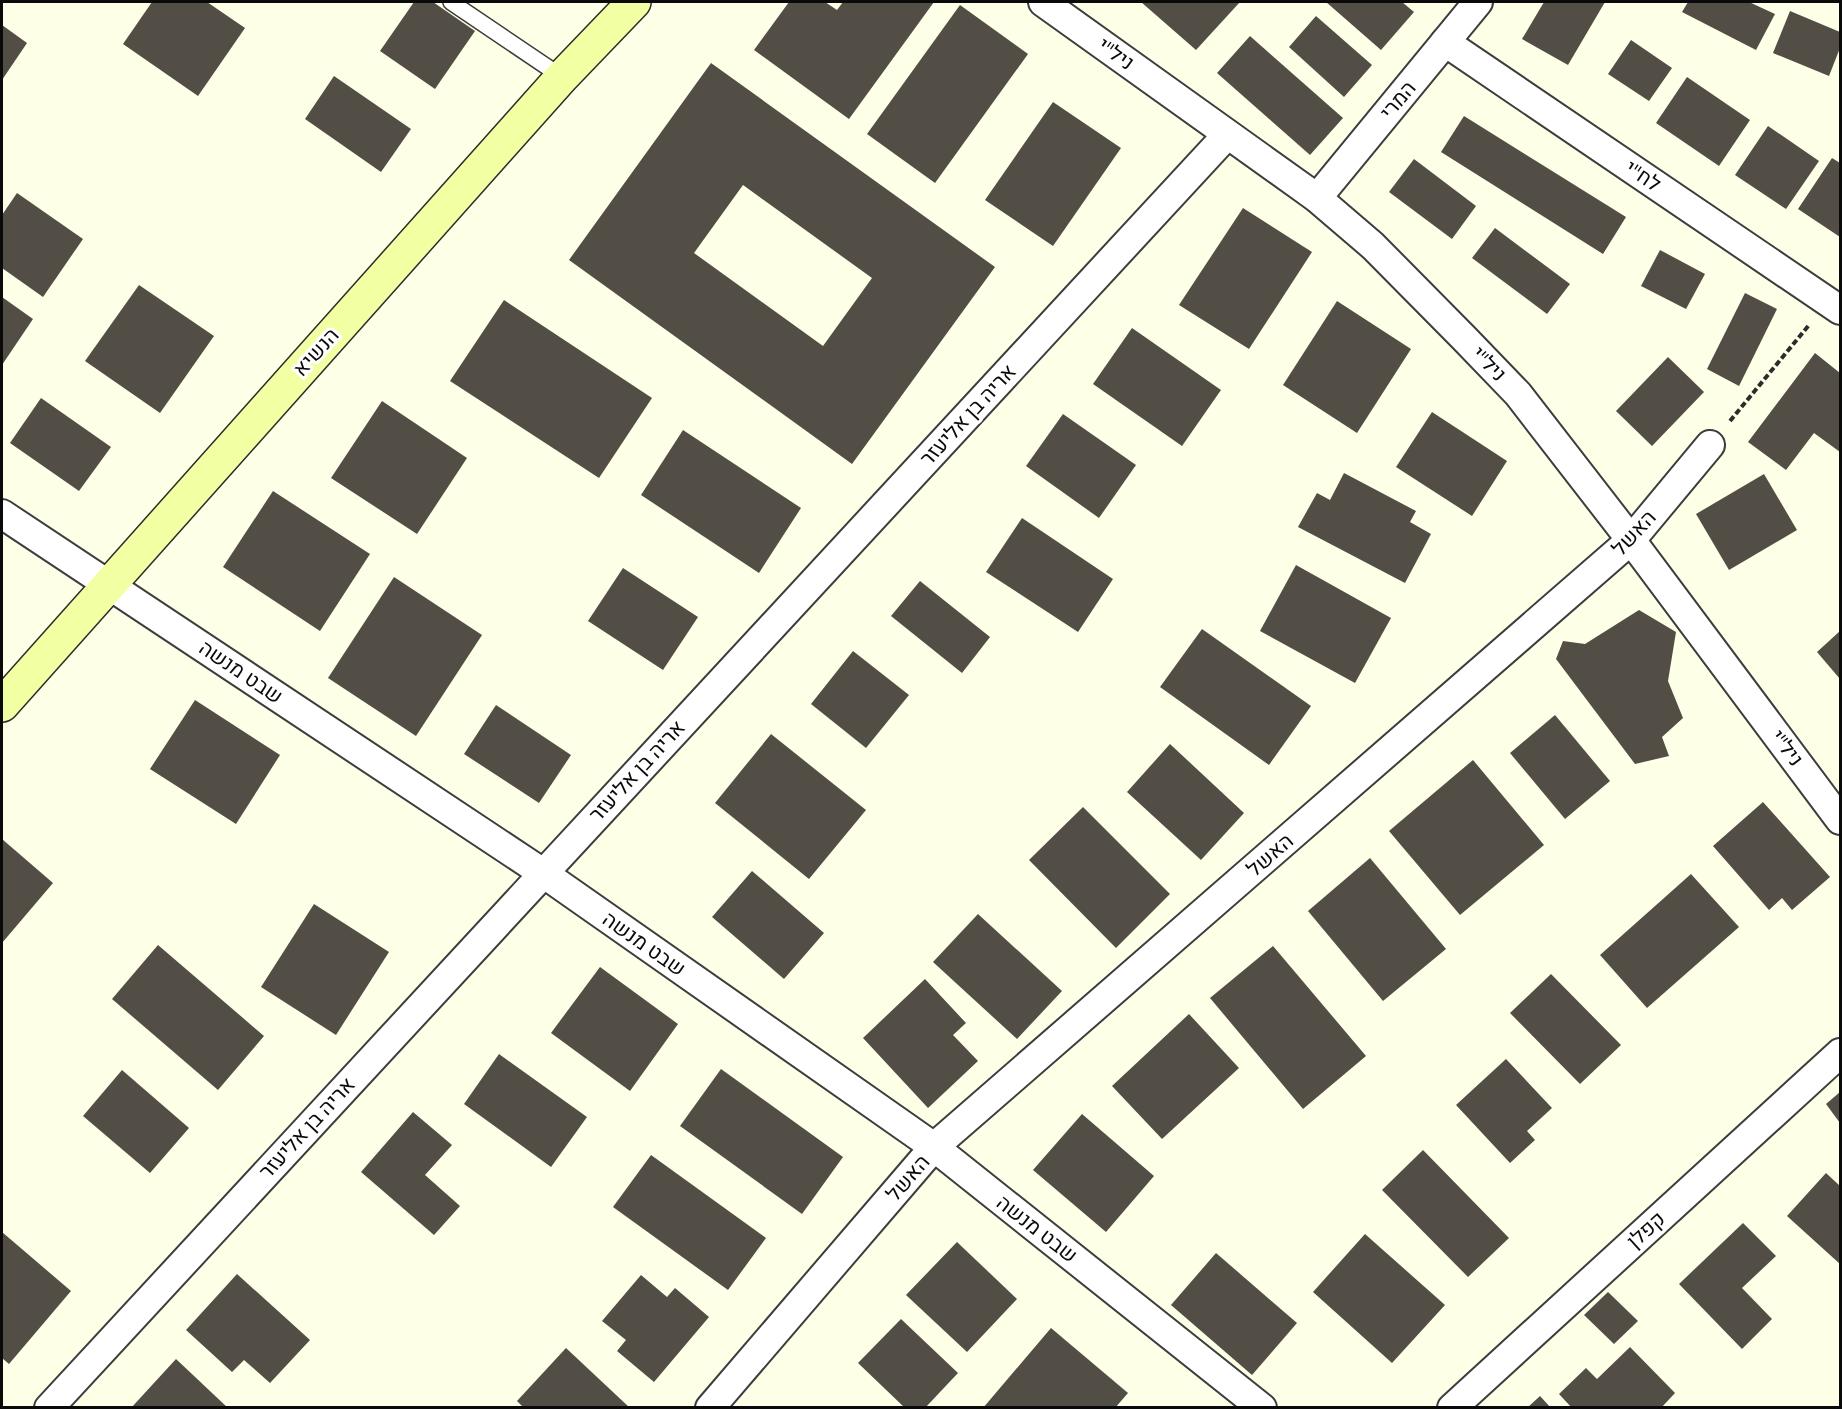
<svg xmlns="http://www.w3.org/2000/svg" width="1842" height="1409" viewBox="0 0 1842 1409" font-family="'Zilla Slab',Heebo,serif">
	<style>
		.building { fill: #524e46; fill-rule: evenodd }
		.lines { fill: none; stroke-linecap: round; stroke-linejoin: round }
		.lane-casing { stroke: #3d3d3d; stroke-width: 18 }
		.street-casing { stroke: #3d3d3d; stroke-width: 32 }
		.secondary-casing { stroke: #2c2c2c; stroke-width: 36 }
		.path { stroke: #2c2c2c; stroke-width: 4; stroke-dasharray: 6 3; stroke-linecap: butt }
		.lane { stroke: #fff; stroke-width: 15 }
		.street { stroke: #fff; stroke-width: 28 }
		.secondary { stroke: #f2ffa2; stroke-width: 33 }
		.labels { text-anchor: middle; stroke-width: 6; stroke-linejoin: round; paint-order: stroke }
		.street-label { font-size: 21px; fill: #0a0a0a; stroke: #fff }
	</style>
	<rect width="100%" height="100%" fill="#feffe7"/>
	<!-- building -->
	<g class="building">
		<polygon points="152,2 207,2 245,28 198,96 123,44"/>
		<polygon points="414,2 433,2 475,31 435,89 380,51"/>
		<polygon points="789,2 825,2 837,10 843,2 934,2 849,119 754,50"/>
		<polygon points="1141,2 1240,2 1196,50"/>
		<polygon points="1326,2 1402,2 1414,12 1381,50"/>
		<polygon points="1544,2 1605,2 1568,65 1522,39"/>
		<polygon points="1688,2 1749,2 1775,14 1756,50 1682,12"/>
		<polygon points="960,5 1028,54 935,183 867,134"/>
		<polygon points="1790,11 1840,32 1840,48 1829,76 1773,53"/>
		<polygon points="1316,16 1372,65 1344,97 1289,47"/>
		<polygon points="2,25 27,43 2,80"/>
		<polygon points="1250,36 1343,118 1310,155 1217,73"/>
		<polygon points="1631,40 1672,68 1649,101 1608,74"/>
		<path d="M711,63L995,267L852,464L569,260ZM743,185L872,278L823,346L694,253Z"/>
		<polygon points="334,76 411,129 381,172 305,119"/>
		<polygon points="1687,77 1750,120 1719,166 1656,123"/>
		<polygon points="1053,102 1121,148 1053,246 985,200"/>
		<polygon points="1464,116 1626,217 1603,254 1441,152"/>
		<polygon points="1768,126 1819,161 1786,209 1735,175"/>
		<polygon points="1832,158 1840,163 1840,237 1798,209"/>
		<polygon points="1414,159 1476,206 1452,239 1389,192"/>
		<polygon points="17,193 83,239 43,297 2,268 2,215"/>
		<polygon points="1243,208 1312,252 1249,349 1179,305"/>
		<polygon points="1495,228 1570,284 1547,314 1472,258"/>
		<polygon points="1660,250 1705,274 1686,309 1641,286"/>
		<polygon points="139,285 214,336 160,413 85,361"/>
		<polygon points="1745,293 1777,309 1739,386 1707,369"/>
		<polygon points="2,297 33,319 2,365"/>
		<polygon points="504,300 652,398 599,478 450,381"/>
		<polygon points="1337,301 1411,349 1357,433 1283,385"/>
		<polygon points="1132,328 1221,390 1182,446 1093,384"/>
		<polygon points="1815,353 1840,373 1840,452 1814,433 1786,470 1748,442"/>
		<polygon points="1668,357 1704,392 1652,446 1616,411"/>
		<polygon points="41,398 111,447 79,491 10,443"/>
		<polygon points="382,401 467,458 417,534 331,478"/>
		<polygon points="1432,412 1507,461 1472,516 1396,467"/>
		<polygon points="1063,414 1136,465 1099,518 1026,466"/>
		<polygon points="683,430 801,508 759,573 641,495"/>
		<polygon points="1344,473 1416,511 1410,522 1431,534 1405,583 1298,527 1317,493 1330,500"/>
		<polygon points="1764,474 1797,530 1729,570 1696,514"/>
		<polygon points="273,491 370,554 320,631 223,567"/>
		<polygon points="1022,518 1113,579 1078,632 986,572"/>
		<polygon points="1296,565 1391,618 1355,683 1260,631"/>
		<polygon points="623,568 698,617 663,670 588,621"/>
		<polygon points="394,577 482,635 416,736 328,678"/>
		<polygon points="920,581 990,637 962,673 891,616"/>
		<polygon points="1639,610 1676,632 1668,681 1683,718 1662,737 1669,756 1635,764 1556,659 1563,641 1585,644"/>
		<polygon points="1202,629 1311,706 1269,765 1160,687"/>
		<polygon points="1840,631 1840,679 1817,652"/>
		<polygon points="853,651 909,695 866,748 811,704"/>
		<polygon points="195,700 280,755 236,824 150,769"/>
		<polygon points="496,705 571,755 539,803 464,754"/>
		<polygon points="1555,715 1610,781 1565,819 1510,753"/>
		<polygon points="771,734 866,810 809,879 715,803"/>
		<polygon points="1170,744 1244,813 1201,860 1127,792"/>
		<polygon points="1473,760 1544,845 1460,915 1389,831"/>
		<polygon points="1763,802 1830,877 1792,910 1782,898 1769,910 1713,846"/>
		<polygon points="1083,807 1170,894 1116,948 1029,860"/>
		<polygon points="2,839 53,883 2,943"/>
		<polygon points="1370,858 1446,949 1383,1001 1308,911"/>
		<polygon points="752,871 824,933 784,979 712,917"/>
		<polygon points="1691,874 1739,927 1647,1008 1600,955"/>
		<polygon points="314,904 389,952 336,1035 261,987"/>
		<polygon points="978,914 1062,991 1017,1039 933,962"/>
		<polygon points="158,945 264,1036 218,1090 112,999"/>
		<polygon points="1273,946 1366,1056 1303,1109 1210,998"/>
		<polygon points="600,967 678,1024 630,1091 551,1033"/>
		<polygon points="1551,974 1621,1045 1580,1084 1510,1013"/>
		<polygon points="925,979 966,1023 953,1035 978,1061 928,1108 863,1038"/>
		<polygon points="1189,1014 1239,1068 1162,1139 1112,1086"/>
		<polygon points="499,1054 587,1117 551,1167 464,1104"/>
		<polygon points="1506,1059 1552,1108 1527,1131 1535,1140 1510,1163 1456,1105"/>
		<polygon points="721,1069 843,1157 802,1214 680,1126"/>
		<polygon points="122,1070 189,1128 150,1173 83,1116"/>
		<polygon points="1840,1092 1840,1123 1826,1104"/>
		<polygon points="413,1112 452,1145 425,1175 460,1206 434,1235 361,1172"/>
		<polygon points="1082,1114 1154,1176 1106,1232 1033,1170"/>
		<polygon points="1423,1150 1509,1238 1468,1277 1382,1190"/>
		<polygon points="651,1155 766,1238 728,1290 613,1207"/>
		<polygon points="1826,1173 1840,1186 1840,1264 1787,1216"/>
		<polygon points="1743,1223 1776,1256 1742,1288 1772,1319 1742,1349 1679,1284"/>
		<polygon points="2,1232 71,1291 9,1364 2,1358"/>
		<polygon points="1365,1234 1445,1305 1392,1363 1313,1292"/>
		<polygon points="957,1242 1017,1299 967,1352 906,1295"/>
		<polygon points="1216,1253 1297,1323 1252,1375 1171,1305"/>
		<polygon points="237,1274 310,1340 270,1383 244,1360 232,1372 186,1330"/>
		<polygon points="641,1275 667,1297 675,1288 709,1317 654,1382 617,1351 626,1340 602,1321"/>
		<polygon points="1608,1292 1638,1321 1614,1344 1584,1315"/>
		<polygon points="901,1319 958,1373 925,1408 905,1408 858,1363"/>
		<polygon points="1051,1328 1128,1393 1115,1408 983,1408"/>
		<polygon points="1630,1347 1675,1393 1661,1408 1572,1408 1559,1394 1586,1368 1597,1379"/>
		<polygon points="566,1348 630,1408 524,1408 517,1401"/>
		<polygon points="176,1359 228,1408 131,1408"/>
		<polygon points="1540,1396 1551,1408 1527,1408"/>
	</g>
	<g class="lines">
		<defs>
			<polyline id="lane" points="451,2 562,77"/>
			<g id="street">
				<polyline points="1043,2 1317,198 1373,246 1464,338 1518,394 1631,540 1840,820"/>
				<polyline points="1445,42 1840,310"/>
				<polyline points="1317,198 1478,2"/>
				<polyline points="2,514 543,873 934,1147 1262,1408"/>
				<polyline points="49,1408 1227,135"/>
				<polyline points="710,1408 934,1147 1631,540 1710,445"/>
				<polyline points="1452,1408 1840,1053"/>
			</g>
			<polyline id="secondary" points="2,705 562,77 634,2"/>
		</defs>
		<!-- lane casing -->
		<use href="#lane" class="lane-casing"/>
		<!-- street casing -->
		<use href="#street" class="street-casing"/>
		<!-- secondary casing -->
		<use href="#secondary" class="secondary-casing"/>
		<!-- path -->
		<polyline class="path" points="1730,421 1809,325"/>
		<!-- lane -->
		<use href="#lane" class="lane"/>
		<!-- street -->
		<use href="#street" class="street"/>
		<!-- secondary -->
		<use href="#secondary" class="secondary"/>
	</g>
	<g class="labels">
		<!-- street labels -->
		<g class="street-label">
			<text transform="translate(1116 54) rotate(36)" y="7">ניל"י</text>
			<text transform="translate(1398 100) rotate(-50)" y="7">המרי</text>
			<text transform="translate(1643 176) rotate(34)" y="7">לח"י</text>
			<text transform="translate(316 352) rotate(-48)" y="7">הנשיא</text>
			<text transform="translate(1489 364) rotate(46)" y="7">ניל"י</text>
			<text transform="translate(968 415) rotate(-47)" y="7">אריה בן אליעזר</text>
			<text transform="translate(1634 533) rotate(-47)" y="7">האשל</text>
			<text transform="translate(241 672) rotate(34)" y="7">שבט מנשה</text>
			<text transform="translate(1787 748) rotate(53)" y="7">ניל"י</text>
			<text transform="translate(637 771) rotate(-47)" y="7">אריה בן אליעזר</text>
			<text transform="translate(1270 855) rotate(-41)" y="7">האשל</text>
			<text transform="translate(644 944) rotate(35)" y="7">שבט מנשה</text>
			<text transform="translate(307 1128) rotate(-47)" y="7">אריה בן אליעזר</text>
			<text transform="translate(908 1178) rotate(-49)" y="7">האשל</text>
			<text transform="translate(1037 1229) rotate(38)" y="7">שבט מנשה</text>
			<text transform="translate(1646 1230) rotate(-42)" y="7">קפלן</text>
		</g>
	</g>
	<!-- border -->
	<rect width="1842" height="1409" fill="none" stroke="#0a0a0a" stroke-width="6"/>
</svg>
